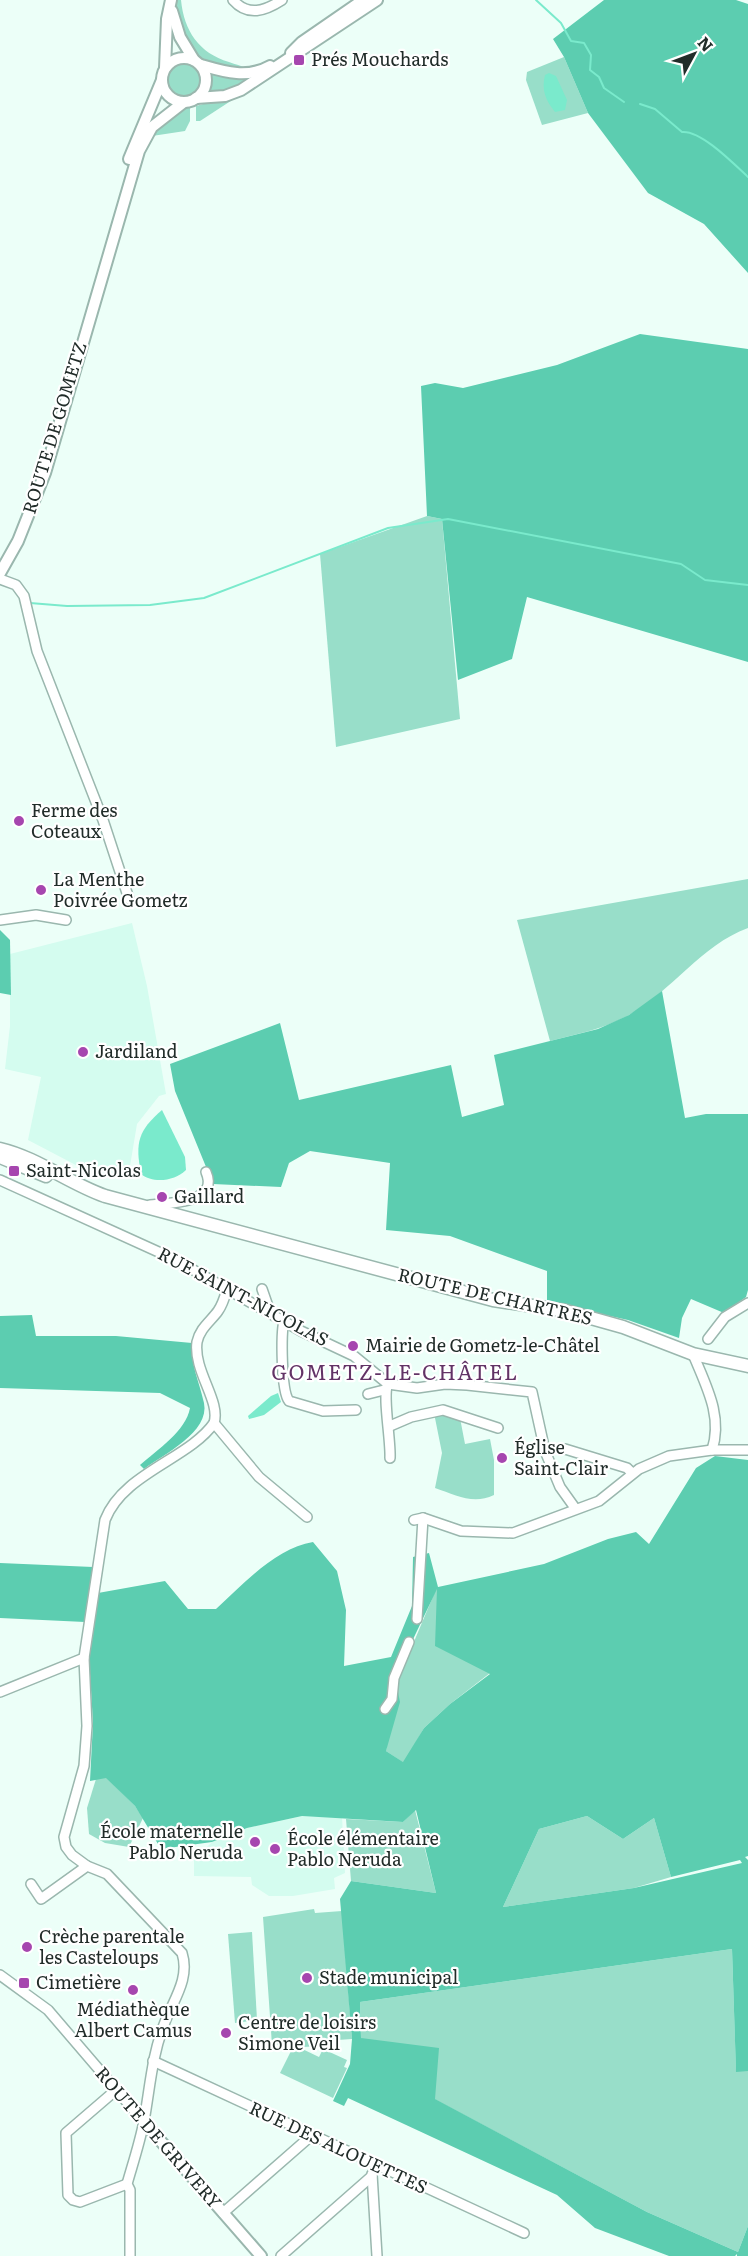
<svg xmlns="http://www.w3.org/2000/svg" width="748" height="2256" viewBox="0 0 748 2256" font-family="Literata,serif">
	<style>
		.built { fill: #d4fcef }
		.green { fill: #98dec9 }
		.forest { fill: #5ccdb0; fill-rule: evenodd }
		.water { fill: #7aeacc }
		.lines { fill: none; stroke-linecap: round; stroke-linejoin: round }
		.stream { stroke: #7aeacc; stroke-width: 2 }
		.minor-casing { stroke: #9ab7ae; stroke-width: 12 }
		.tertiary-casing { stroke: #9ab7ae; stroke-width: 14 }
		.secondary-casing { stroke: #9ab7ae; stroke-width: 15 }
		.minor { stroke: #fff; stroke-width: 9 }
		.tertiary { stroke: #fff; stroke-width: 10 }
		.secondary { stroke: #fff; stroke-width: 12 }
		.poi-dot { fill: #a646af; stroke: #fff; stroke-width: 2 }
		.labels { text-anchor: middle; stroke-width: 4.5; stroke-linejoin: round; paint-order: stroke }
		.poi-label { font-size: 18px; fill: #212c29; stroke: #fff; text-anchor: start }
		.street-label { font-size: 18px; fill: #212c29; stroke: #fff }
		.quarter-label { font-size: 21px; letter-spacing: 1.5px; fill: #623366; stroke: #fff }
	</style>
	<rect width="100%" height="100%" fill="#ecfff8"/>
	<!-- built -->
	<g class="built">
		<polygon points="132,923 147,986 166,1094 159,1096 137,1124 128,1178 117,1174 93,1174 28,1140 41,1077 5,1069 10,1026 10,954"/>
		<polygon points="302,1816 342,1817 345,1873 334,1878 335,1889 293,1896 269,1896 252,1885 251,1877 194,1876 194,1860 212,1842 247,1828"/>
	</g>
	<!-- green -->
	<g class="green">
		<path d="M176,0H181C184,31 199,53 229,62C236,65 245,66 250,71C237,69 218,68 207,62C185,51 176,23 176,0Z"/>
		<polygon points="564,57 588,113 542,125 526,80 527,72"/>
		<circle cx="184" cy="80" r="18"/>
		<polygon points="211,73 251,76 253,80 243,86 206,96"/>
		<polygon points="243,93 200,121 196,121 196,106"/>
		<path d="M190,107V121L185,131L152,136C156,122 176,111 190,107Z"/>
		<polygon points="427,516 442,519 460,719 336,747 320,554"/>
		<path d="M748,879V928C701,945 672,991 629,1015C604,1029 577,1034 550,1041L517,920Z"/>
		<path d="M434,1413H448L460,1418L465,1444L490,1439L494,1460V1495C473,1505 456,1495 435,1488L442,1453Z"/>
		<polygon points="437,1587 490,1673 450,1704 424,1728 404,1763 386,1751 395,1677 413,1644"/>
		<polygon points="106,1777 135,1806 143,1818 129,1847 105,1843 89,1834 87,1808 96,1779"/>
		<polygon points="415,1810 436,1893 351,1881 346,1819 403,1822"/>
		<polygon points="587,1816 623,1839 654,1818 671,1877 634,1888 503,1907 539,1829"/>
		<polygon points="314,1909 315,1913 342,1911 352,2039 323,2041 323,2046 302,2047 301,2043 272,2045 263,1917"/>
		<polygon points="252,1932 257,2020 235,2023 228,1934"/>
		<polygon points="732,1949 736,2071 748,2071 748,2226 738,2252 647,2212 434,2099 361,2038 360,2002"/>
		<polygon points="294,2045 319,2057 323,2049 347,2060 344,2067 347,2068 333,2098 280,2073"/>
	</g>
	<!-- forest -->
	<g class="forest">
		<polygon points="604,0 736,0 748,4 748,273 704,224 648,193 588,113 564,57 553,39"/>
		<polygon points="640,334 748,349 748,662 527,597 512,659 458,680 442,519 427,516 421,386 435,383 463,388 557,365"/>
		<polygon points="0,930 10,940 11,995 0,993"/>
		<polygon points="662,991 685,1118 706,1114 748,1114 748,1290 746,1297 724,1313 691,1299 682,1318 679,1338 628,1320 547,1302 547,1271 450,1236 386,1230 390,1163 310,1151 289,1163 281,1187 213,1184 175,1091 170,1064 280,1023 299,1100 451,1065 462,1117 504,1105 494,1055 598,1029 629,1015"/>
		<path d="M32,1315L36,1336H116L192,1343C191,1367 199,1380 204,1403C210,1432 164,1454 144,1469L140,1465C157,1450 186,1431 190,1408L160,1393L0,1388V1316Z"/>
		<path d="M715,1456L748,1460V1856L745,1857L748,1860V2071L736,2072L732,1949L360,2002L361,2038L439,2048L435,2099L647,2212L738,2252L748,2226V2256H737V2254L735,2256H669L595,2228L557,2195L348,2098L344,2106L333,2101L350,2064L352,2039L340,1899L351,1881L436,1893L416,1810L403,1822L302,1816L247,1828L212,1842L161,1849L135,1806L106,1778L90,1781L93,1723L89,1657L98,1593L165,1581L188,1609H216C243,1584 276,1548 313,1542L337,1571L346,1610L344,1666L391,1657L412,1606L413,1557L429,1553L438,1587L544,1564L608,1539L636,1532L649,1544L696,1468ZM437,1589L435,1646L490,1674L450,1704L424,1728L403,1762L386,1751L400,1702L395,1677ZM587,1816L623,1839L654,1818L671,1877L740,1860L742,1863L634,1888L503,1907L539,1829Z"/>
		<polygon points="0,1563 93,1567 85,1622 0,1618"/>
	</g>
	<!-- water -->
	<g class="water">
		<path d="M549,73L556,76L567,100L565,110L555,112C546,101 541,90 545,75Z"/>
		<path d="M162,1110L185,1157L186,1170C175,1181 153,1184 141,1174C135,1142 138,1131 162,1110Z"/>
		<polygon points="278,1393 281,1402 264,1415 249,1419 248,1416 271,1396"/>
	</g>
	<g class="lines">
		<!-- stream -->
		<g class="stream">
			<polyline points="536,0 561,23 571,41 584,43 591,55 590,70 599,77 604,88 624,102"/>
			<path d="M640,104L655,109L682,132C701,130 734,164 748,177"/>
			<polyline points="30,603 67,606 150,605 204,598 388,528 448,519 681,564 705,580 748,585"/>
		</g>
		<defs>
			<g id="minor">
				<path d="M233,0C248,17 265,11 282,0"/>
				<polyline points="0,579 16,585 24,596 37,651 103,820 129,899"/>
				<polyline points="0,920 36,915 66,920"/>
				<polyline points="0,1180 174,1259 301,1331 354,1356 388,1384 417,1388 445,1384 467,1385 532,1392 545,1451 560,1487 575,1508"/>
				<path d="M150,1205C167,1203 220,1204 206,1172"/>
				<polyline points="262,1289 270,1312"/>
				<path d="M284,1321C281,1333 281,1391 289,1401L323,1411L356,1410"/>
				<polyline points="708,1339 725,1317 748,1303"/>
				<path d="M693,1354C706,1386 723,1416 712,1450"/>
				<path d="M388,1384C382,1394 391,1440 390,1458"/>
				<polyline points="368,1394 384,1390"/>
				<polyline points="214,1423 259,1477 307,1517"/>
				<polyline points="390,1426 411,1417 443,1410 498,1428"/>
				<polyline points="565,1449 627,1468 632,1473"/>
				<polyline points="414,1520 423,1518 461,1531 513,1533 599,1501 639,1469 669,1456 712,1450 748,1450"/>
				<polyline points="417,1619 423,1518"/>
				<polyline points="0,1692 84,1658"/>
				<polyline points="385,1709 392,1699 394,1678 409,1642"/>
				<polyline points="31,1884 41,1899 87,1866"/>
				<polyline points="0,1975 48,2010 144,2122"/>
				<polyline points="153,2061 524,2233"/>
				<polyline points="116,2090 66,2133 68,2195 73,2200 80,2202 127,2184"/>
				<polyline points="372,2174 377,2256"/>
				<polyline points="223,2213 312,2135"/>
				<path d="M130,2256V2190L127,2184C133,2163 140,2142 144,2121C150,2088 152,2054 165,2022C174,1999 190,1978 182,1953L107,1874L87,1866L72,1855L66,1847L64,1837L84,1766L87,1726L84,1658L105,1520C123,1473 189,1459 214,1423C221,1401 193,1371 197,1342C200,1328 211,1321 218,1311C223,1304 225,1296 227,1289"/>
				<polyline points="281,2256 372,2176"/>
			</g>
			<g id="tertiary">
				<polyline points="172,11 180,37 194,60"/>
				<polyline points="291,53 302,42 363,0"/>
				<circle cx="184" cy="80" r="22"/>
				<path d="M201,65C225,72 247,79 270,66"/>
				<polyline points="165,68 167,19 171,0"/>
				<polyline points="196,98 225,96 241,90 377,0"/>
				<polyline points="129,159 162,80"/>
				<polyline points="0,573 18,541 45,473 139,151 152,127 184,102"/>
				<polyline points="144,2122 261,2256"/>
			</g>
			<g id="secondary">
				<path d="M0,1149C38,1158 68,1183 105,1196L493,1300L566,1311L623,1327L693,1354L748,1366"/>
				<polyline points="0,1157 46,1176"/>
			</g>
		</defs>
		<!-- minor casing -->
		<use href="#minor" class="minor-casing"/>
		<!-- tertiary casing -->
		<use href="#tertiary" class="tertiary-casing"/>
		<!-- secondary casing -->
		<use href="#secondary" class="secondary-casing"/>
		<!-- minor -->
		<use href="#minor" class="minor"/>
		<!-- tertiary -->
		<use href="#tertiary" class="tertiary"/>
		<!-- secondary -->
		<use href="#secondary" class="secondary"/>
	</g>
	<!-- markers -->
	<g class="poi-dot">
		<rect x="293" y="54" width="12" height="12" rx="3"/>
		<circle cx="19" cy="821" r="6"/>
		<circle cx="41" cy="890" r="6"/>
		<circle cx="83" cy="1052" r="6"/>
		<rect x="8" y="1165" width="12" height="12" rx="3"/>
		<circle cx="162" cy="1197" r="6"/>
		<circle cx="353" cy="1346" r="6"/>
		<circle cx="502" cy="1458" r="6"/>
		<circle cx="255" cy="1842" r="6"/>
		<circle cx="275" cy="1849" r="6"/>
		<circle cx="27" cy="1947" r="6"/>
		<circle cx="307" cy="1978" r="6"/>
		<rect x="18" y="1977" width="12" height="12" rx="3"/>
		<circle cx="133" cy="1990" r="6"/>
		<circle cx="226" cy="2033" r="6"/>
	</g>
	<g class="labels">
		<!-- poi labels -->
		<g class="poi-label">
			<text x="311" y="66">Prés Mouchards</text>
			<text x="31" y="817">Ferme des<tspan x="31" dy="21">Coteaux</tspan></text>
			<text x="53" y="886">La Menthe<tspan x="53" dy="21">Poivrée Gometz</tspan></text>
			<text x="95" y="1058">Jardiland</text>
			<text x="26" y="1177">Saint-Nicolas</text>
			<text x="174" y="1203">Gaillard</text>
			<text x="365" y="1352">Mairie de Gometz-le-Châtel</text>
			<text x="514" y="1454">Église<tspan x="514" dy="21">Saint-Clair</tspan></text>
			<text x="243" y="1838" text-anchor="end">École maternelle<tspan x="243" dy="21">Pablo Neruda</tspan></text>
			<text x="287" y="1845">École élémentaire<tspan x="287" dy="21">Pablo Neruda</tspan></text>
			<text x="39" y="1943">Crèche parentale<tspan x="39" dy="21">les Casteloups</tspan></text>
			<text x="319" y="1984">Stade municipal</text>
			<text x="36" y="1989">Cimetière</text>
			<text x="133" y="2016" text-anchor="middle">Médiathèque<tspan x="133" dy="21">Albert Camus</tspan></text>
			<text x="238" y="2029">Centre de loisirs<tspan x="238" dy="21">Simone Veil</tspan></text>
		</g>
		<!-- street labels -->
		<g class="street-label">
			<text transform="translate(55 428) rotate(-73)" y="6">ROUTE DE GOMETZ</text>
			<text transform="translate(243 1297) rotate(28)" y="6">RUE SAINT-NICOLAS</text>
			<text transform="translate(495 1297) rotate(13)" y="6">ROUTE DE CHARTRES</text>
			<text transform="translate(158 2138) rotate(49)" y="6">ROUTE DE GRIVERY</text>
			<text transform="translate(338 2148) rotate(25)" y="6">RUE DES ALOUETTES</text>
		</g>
		<!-- quarter labels -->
		<g class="quarter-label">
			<text x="395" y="1380">GOMETZ-LE-CHÂTEL</text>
		</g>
	</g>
	<!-- north arrow -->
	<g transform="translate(694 54) rotate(49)" stroke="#ffffff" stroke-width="4.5" paint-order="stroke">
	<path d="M0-4.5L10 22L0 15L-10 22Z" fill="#212c29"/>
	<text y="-9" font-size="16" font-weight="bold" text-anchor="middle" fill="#212c29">N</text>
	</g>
</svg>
